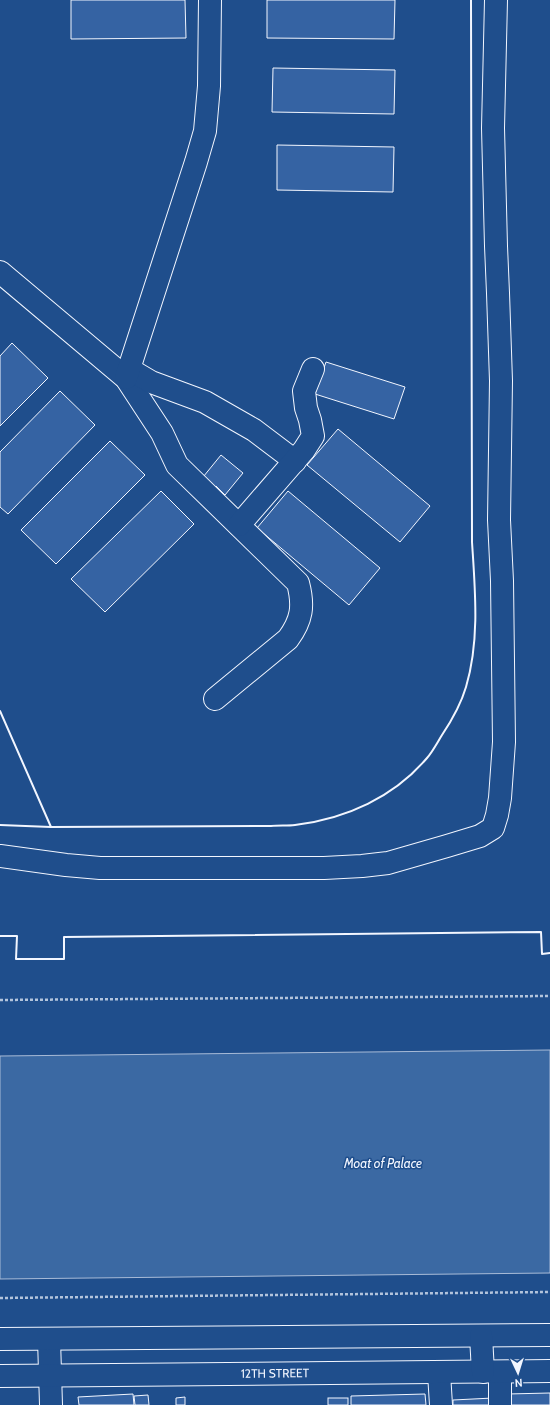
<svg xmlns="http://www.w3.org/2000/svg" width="550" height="1405" viewBox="0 0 550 1405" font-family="Cabin,sans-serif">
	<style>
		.water { fill: #3b69a3; stroke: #a8bbd7 }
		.building { fill: #3563a3; stroke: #f2f6ff }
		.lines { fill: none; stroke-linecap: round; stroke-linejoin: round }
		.minor-casing { stroke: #f2f6ff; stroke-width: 24 }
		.major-casing { stroke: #f2f6ff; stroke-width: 24 }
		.highway-casing { stroke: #f2f6ff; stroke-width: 24 }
		.path { stroke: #b3c4dc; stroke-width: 2.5; stroke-dasharray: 3 2; stroke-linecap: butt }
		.minor { stroke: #1f4e8c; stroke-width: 22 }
		.major { stroke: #1f4e8c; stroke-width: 22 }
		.highway { stroke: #1f4e8c; stroke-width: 22 }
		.wall { stroke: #f2f6ff; stroke-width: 2 }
		.labels { text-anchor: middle; stroke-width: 3; stroke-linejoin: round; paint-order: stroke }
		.street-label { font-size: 12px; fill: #f2f6ff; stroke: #1f4e8c }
		.water-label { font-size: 13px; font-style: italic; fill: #f2f6ff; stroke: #1f4e8c }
	</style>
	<rect width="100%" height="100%" fill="#1f4e8c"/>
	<!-- water -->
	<polygon class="water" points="550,1050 550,1273 0,1279 0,1056"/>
	<!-- building -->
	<g class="building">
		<polygon points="71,0 185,0 186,38 71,39"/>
		<polygon points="267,0 395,0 394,39 267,38"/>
		<polygon points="273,68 395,70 394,114 272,112"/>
		<polygon points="277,145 394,147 393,192 277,190"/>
		<polygon points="12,343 48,378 0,426 0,356"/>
		<polygon points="326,362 405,387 394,419 315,394"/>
		<polygon points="60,391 95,425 8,514 0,507 0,452"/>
		<polygon points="338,429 430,506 400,542 307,465"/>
		<polygon points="110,441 145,475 56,564 21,530"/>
		<polygon points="221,455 243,473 225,495 216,486 211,492 199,482"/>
		<polygon points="161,491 194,524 105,612 71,579"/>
		<polygon points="288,491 380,568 349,605 257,528"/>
		<polygon points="550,1393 550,1405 507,1405 507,1394"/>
		<polygon points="133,1394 134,1405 79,1405 78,1397"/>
		<polygon points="425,1394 426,1405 351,1405 351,1396"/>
		<polygon points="148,1395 149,1405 135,1405 134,1396"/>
		<polygon points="185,1397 185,1405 176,1405 176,1398"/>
		<rect x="328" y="1398" width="20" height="7"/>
		<polygon points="493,1398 493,1405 453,1405 453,1400"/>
	</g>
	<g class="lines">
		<defs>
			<g id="minor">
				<path d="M0,272L126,378L162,433L177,465L298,583C304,606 302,620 288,639L215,699"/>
				<polyline points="129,369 151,382 205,402 254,430 295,461"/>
				<polyline points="126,378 196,162 205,131 209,86 210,0"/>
				<polyline points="239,525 304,450 313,436 310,420 306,408 304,391 313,369"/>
				<polyline points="0,856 66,865 100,868 324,868 362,866 388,863 447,846 480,836 493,828 497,815 500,798 504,742 502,581 499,520 501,381 498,293 496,246 493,128 496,0"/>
				<polyline points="49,1339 51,1405"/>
				<polyline points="500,1372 500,1405"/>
				<polyline points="439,1373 441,1405"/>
			</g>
			<g id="major">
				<polyline points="0,1339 550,1335"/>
				<path id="s1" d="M0,1376L550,1371"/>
			</g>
			<polyline id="highway" points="481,1336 483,1372"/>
		</defs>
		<!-- minor casing -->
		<use href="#minor" class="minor-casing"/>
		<!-- major casing -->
		<use href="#major" class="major-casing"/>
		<!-- highway casing -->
		<use href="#highway" class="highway-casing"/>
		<!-- path -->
		<g class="path">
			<polyline points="0,1000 550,996"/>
			<polyline points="0,1298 550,1292"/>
		</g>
		<!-- minor -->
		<use href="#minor" class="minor"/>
		<!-- major -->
		<use href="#major" class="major"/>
		<!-- highway -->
		<use href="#highway" class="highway"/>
		<!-- wall -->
		<g class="wall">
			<polyline points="0,711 51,827"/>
			<path d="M0,825L51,827L271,826C279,825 287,826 295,825C346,819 394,797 427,758C433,751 437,743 442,735C452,720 461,704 466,687C480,640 475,589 472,542L471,0"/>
			<polyline points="0,936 17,936 16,959 64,959 64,937 541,932 542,954 550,953"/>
		</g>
	</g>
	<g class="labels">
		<!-- street labels -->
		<g class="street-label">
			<text dy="4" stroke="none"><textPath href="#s1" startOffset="275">12TH STREET</textPath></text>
		</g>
		<!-- water labels -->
		<g class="water-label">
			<text x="383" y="1168">Moat of Palace</text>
		</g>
	</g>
	<!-- north arrow -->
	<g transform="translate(518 1373) rotate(176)" stroke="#1f4e8c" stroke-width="3" paint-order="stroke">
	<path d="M0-3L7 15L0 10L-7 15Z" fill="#f2f6ff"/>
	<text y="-6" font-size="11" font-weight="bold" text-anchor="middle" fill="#f2f6ff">N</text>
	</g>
</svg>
